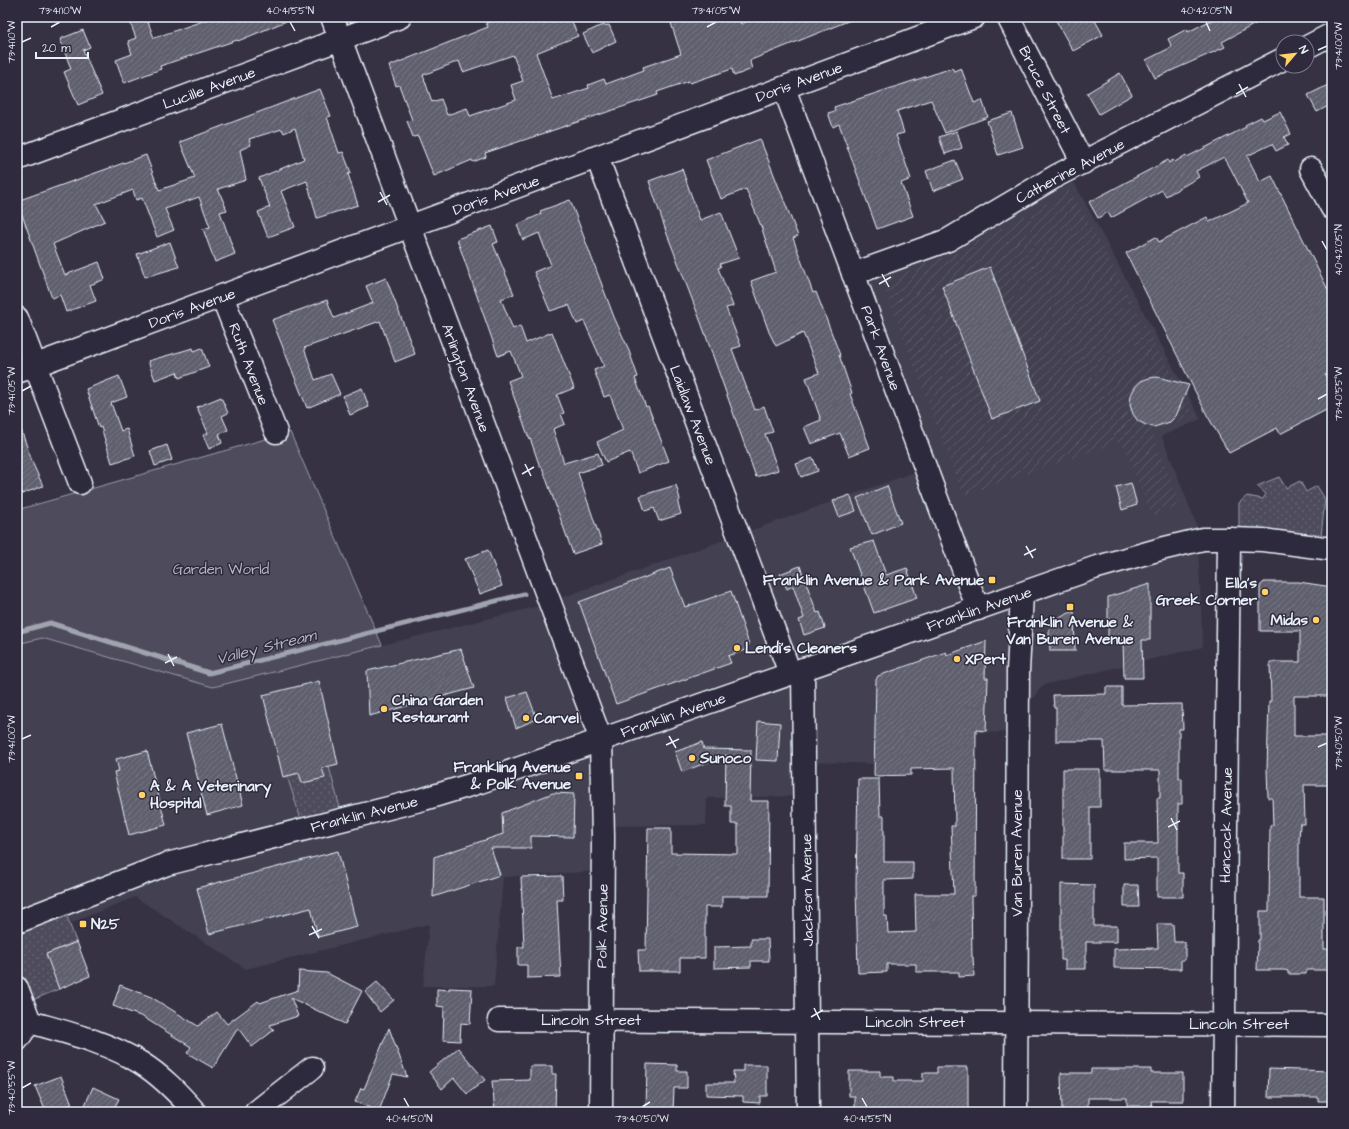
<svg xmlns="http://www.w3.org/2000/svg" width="1349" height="1129" viewBox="0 0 1349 1129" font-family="'Architects Daughter',sans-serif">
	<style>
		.built { fill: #433f51 }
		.industrial { fill: url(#industrial-furrows) }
		.grass { fill: url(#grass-dots); stroke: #9a9eaa }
		.garden { fill: #4d4b5c; stroke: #9a9eaa }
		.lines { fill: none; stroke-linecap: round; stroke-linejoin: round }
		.stream { stroke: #a0a4af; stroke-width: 5 }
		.building { fill: url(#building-hatch); stroke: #e8f1f8; fill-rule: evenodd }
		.minor-casing { stroke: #e8f1f8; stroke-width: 25 }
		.major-casing { stroke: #e8f1f8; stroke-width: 25 }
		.minor { stroke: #2f2a3d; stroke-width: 22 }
		.major { stroke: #2f2a3d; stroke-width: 22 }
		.ticks { fill: none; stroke: #e8f1f8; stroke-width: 1.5 }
		.poi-dot { fill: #ffd166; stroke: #2f2a3d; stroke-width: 1.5 }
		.labels { text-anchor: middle; stroke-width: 3; stroke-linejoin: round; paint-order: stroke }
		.street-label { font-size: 15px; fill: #e8f1f8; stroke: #2f2a3d }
		.park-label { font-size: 15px; fill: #b2b7c1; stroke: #2f2a3d }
		.poi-label { font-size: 15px; font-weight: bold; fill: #e8f1f8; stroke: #2f2a3d; text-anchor: start }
		.water-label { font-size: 16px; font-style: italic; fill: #b2b7c2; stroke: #2f2a3d }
		.neatline { fill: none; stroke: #e8f1f8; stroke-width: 1.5 }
		.ticks-label { font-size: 10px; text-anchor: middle; fill: #e8f1f8 }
	</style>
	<defs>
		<pattern id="industrial-furrows" width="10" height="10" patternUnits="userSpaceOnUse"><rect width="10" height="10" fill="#433f51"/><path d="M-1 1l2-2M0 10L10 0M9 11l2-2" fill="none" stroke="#5e5b6b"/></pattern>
		<pattern id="grass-dots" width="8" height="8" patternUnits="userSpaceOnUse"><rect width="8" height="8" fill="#4d4b5c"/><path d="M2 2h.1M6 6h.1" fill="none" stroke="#676574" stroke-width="1.8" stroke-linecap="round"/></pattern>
		<pattern id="building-hatch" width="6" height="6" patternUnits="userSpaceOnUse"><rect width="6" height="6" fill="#605e6e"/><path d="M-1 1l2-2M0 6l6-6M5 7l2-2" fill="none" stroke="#777683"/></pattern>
	</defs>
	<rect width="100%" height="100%" fill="#363244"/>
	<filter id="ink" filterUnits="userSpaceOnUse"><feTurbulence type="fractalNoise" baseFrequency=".025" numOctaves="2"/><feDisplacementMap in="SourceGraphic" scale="8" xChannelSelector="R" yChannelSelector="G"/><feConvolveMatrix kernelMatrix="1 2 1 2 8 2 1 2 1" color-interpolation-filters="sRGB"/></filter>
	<g filter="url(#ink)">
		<!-- built -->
		<polygon class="built" points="1074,182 1201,419 1162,436 1197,526 1203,647 1043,685 1008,732 945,734 914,765 819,762 798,796 707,798 706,825 599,826 599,871 503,877 494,986 423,986 429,924 246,969 135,897 17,945 17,644 42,638 213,687 535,607 921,470 863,279"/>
		<!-- industrial -->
		<polygon class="industrial" points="1071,190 1195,416 1152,431 1181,507 1152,516 1122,441 963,495 882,281 960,251"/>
		<!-- grass -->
		<g class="grass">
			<polygon points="1279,477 1286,488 1300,481 1306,492 1317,486 1325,499 1320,546 1239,539 1239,503 1247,496 1263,499 1266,494 1257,486"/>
			<polygon points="329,767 343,819 304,829 287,776 300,773 302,783 324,778 322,768"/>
			<polygon points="62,904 76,941 47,954 59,989 23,1004 17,988 17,922"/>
		</g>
		<!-- garden -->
		<polygon class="garden" points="290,432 382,645 213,687 42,638 17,644 17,510"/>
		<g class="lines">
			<!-- stream -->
			<polyline class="stream" points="17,632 50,623 209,673 524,594"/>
		</g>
		<!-- building -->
		<g class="building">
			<polygon points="128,17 146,17 154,38 214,17 296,17 238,41 237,40 160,66 161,69 124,83 116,60 132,54 128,41 136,38"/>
			<path d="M501,17H570L578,36L536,53L553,100L589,88L588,85L604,79L606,84L644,70L643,67L681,54L669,17H738L741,24L757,17H858L751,60L750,62L752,69L734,76L732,69L690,83L689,81L657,92L658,95L485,153L486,157L473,162L472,160L434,176L418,136L413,137L407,121L412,120L399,85L396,86L389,66L488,27L486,23ZM513,55L523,81L511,85L516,100L470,116L467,108L447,115L441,99L432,102L423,75L459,61L463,72Z"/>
			<polygon points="1054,17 1093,17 1103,35 1073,51"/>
			<polygon points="1217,17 1268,17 1222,42 1225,47 1155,78 1146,60 1172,47 1168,39 1187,29 1188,32"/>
			<polygon points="609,25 616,41 592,53 583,34 600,26"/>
			<polygon points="83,30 90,47 83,50 102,95 78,105 64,72 71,69 60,39"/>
			<polygon points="952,68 954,71 961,68 974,103 982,100 988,117 945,133 931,100 897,111 904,133 896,135 911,179 901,183 913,216 877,229 839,124 833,127 828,113 835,111 834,107"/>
			<polygon points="1120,73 1132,95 1099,114 1087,93"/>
			<polygon points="1332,83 1332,104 1317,112 1308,95"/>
			<polygon points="320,89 331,116 327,117 339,153 343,152 351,173 348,174 358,205 317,218 307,181 281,191 295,227 268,237 258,212 270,207 259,178 304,159 295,128 284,133 282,129 249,139 251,145 240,150 246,180 218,189 227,210 220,212 235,254 215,262 203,229 210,227 199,197 165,209 174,230 157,237 142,198 136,200 133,190 96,204 105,221 53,244 65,275 99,262 105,279 90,285 96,301 66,312 60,295 52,298 17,201 146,155 159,190 195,178 180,142"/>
			<polygon points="1280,112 1291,134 1284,137 1288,145 1276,151 1272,144 1247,156 1260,182 1272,176 1332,298 1332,371 1325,375 1332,388 1332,407 1280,434 1277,428 1229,453 1207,415 1126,253 1156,237 1159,242 1207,217 1209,222 1248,203 1231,169 1224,157 1196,171 1199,177 1166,196 1162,190 1111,218 1108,212 1098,218 1089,202 1168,160 1169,163 1173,160 1175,162 1186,155 1187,157 1246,127 1245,125 1261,117 1263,120"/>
			<polygon points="1012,113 1023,147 998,155 987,121"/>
			<polygon points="957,131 962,148 945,154 939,137"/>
			<polygon points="760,139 798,236 793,238 813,293 816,292 840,355 839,355 852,393 850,394 870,448 849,456 840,433 811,444 804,427 821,420 806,378 819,373 803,333 776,346 769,332 751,281 776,272 761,226 746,189 721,199 706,160"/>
			<polygon points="955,160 963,179 933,191 926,171"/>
			<polygon points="682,169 700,220 721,212 739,258 720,264 721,267 718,268 733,306 726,308 741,346 732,349 755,410 764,406 773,432 765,434 778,470 756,477 702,325 667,234 649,181"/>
			<polygon points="570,200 614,317 628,348 638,377 635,378 646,407 648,406 669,461 638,473 630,452 606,462 597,442 623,430 610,395 604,397 594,370 604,366 584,321 577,324 569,305 550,311 534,272 551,265 539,233 523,240 517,225 541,214 540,211"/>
			<polygon points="492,226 498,242 493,244 514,294 501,299 513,329 520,326 526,343 552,332 574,388 557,395 564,413 561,414 565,424 553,429 564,463 598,453 602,465 578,473 602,544 573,554 542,467 540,467 530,438 529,438 508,381 521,376 511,351 498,356 457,239"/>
			<polygon points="170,242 179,267 145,277 137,254"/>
			<polygon points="990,267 1040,401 992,419 942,286"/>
			<polygon points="386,278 415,354 395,362 380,321 304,348 315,380 331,374 340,394 307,408 272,320 327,300 334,318 373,303 366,286"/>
			<polygon points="193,348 194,351 202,348 209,367 179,378 177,372 155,380 148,361"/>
			<polygon points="119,376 127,397 111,403 121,431 127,429 135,456 112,463 101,427 99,428 86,389"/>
			<polygon points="1157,377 1189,385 1176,416 1170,422 1154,427 1146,425 1138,421 1133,414 1130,405 1131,395 1135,387 1141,381 1149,378"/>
			<polygon points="362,388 369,407 350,415 343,396"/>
			<polygon points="221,397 228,413 222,416 228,430 219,434 222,443 209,449 203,435 208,433 197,407"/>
			<polygon points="19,424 33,464 43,486 22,494 17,482 17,425"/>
			<polygon points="167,445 172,460 155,466 150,451"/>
			<polygon points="813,458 818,471 801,477 796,464"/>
			<polygon points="1131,483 1137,505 1122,510 1116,487"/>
			<polygon points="676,485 680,499 678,504 681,514 659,521 654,508 645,511 640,496"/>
			<polygon points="887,486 901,523 872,535 857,498"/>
			<polygon points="850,495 856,511 839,517 833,501"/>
			<polygon points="874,541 886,575 907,568 917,598 874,613 850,547"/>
			<polygon points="488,550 502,586 480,594 465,559"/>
			<polygon points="800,566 817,613 820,612 825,628 804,635 799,620 804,618 793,586 787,589 780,574"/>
			<polygon points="670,568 685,607 731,591 749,644 746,650 728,656 731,663 616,704 579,602"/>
			<polygon points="1264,582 1299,582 1332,587 1332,643 1331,667 1329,667 1329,696 1294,696 1294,736 1329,736 1328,785 1304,785 1305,824 1300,824 1299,841 1299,897 1324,897 1324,949 1332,949 1332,970 1306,970 1306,974 1288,974 1288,971 1284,970 1257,970 1258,940 1260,940 1260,911 1269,911 1270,825 1273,825 1272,798 1268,798 1267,769 1269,701 1271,701 1270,662 1300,662 1300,631 1260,631 1260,586"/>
			<polygon points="1150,584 1150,640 1142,640 1143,678 1124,678 1123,640 1108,640 1108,597"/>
			<polygon points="1074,611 1075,651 1050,651 1049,632 1051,624 1054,620"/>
			<polygon points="986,641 985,678 988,678 986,731 976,730 975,896 971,896 972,957 973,957 974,976 959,977 959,972 916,972 916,964 887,964 887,972 858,973 856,886 858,779 879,779 880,816 884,816 884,862 913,862 913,879 884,880 884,916 887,916 888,933 916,932 915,894 954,894 951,826 955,826 954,768 911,769 911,775 874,776 876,680 878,676 946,652 947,655"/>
			<polygon points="461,649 474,688 369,716 367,671"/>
			<polygon points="319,681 338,764 322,768 325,778 302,783 299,773 283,777 263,695"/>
			<polygon points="1106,687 1122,687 1122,705 1182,704 1183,729 1179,729 1179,778 1182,778 1182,804 1178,804 1178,873 1183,873 1183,897 1157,897 1157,858 1124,859 1124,843 1158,843 1157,798 1160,798 1160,770 1105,770 1104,741 1056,741 1056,708 1054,708 1053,695 1106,694"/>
			<polygon points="527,692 537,719 516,728 507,698"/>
			<polygon points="758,721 780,723 778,761 756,760"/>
			<polygon points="222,724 243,805 207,815 186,733"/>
			<polygon points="702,742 704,749 751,750 750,801 769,801 768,896 722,896 722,907 705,907 705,958 680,958 680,971 639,971 638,950 646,950 648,828 671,828 671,853 738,854 738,824 731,824 731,806 725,806 726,755 682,772 675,752"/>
			<polygon points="147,751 166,825 129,835 114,772 119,771 116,759"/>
			<polygon points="1063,769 1100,769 1100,807 1090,807 1090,859 1063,859"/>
			<polygon points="553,793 574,794 573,837 531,836 531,848 491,848 500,875 433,897 434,857 503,834 502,813"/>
			<polygon points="338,851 357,927 318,937 311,908 209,934 197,888"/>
			<polygon points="562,876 563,900 557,900 561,977 527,978 527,965 518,965 518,947 524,947 521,877"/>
			<polygon points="1061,884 1094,885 1094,926 1117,926 1117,942 1086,942 1086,969 1065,969 1065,960 1061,960"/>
			<polygon points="1124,885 1138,885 1139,907 1124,907"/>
			<polygon points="1157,924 1173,924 1174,942 1185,942 1185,960 1181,960 1181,969 1114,968 1114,949 1158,948"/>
			<polygon points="751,939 768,939 769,961 751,961 751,967 714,968 714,947 751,946"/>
			<polygon points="77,942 90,976 59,989 46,954"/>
			<polygon points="299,971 327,973 362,991 345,1024 291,998 298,1016 270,1025 274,1030 252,1047 238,1028 213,1068 187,1053 191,1047 143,1017 113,1006 120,985 151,997 198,1026 217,1012 227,1024 258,1001 260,1003 298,990"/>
			<polygon points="377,982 394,1000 380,1012 365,992"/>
			<polygon points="449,988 472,989 470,1024 461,1023 460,1041 443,1040 444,1007 437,1006 437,989 449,990"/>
			<polygon points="389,1028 407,1077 393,1074 379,1111 355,1102 361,1088 364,1089"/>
			<polygon points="458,1048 485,1080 467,1094 454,1078 442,1089 429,1072"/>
			<polygon points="647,1064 677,1065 677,1071 687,1071 687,1088 674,1088 673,1112 646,1112"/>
			<polygon points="743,1065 767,1065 767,1096 760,1096 760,1103 743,1102 743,1096 706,1095 706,1083 734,1083 733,1071 743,1071"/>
			<polygon points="530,1066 552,1066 552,1074 556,1074 555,1112 495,1112 492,1081 530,1080"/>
			<polygon points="937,1067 968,1067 968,1112 881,1110 881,1112 855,1112 855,1096 849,1096 849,1071 880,1071 880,1077 894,1077 894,1081 923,1081 923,1073 937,1073"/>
			<polygon points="1091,1069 1151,1069 1151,1073 1183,1073 1183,1101 1151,1101 1152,1106 1127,1106 1127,1098 1088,1098 1088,1112 1062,1112 1061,1073 1091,1073"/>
			<polygon points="1269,1069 1332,1071 1332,1101 1318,1101 1318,1097 1268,1097"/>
			<polygon points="61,1076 72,1104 51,1112 46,1112 35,1086"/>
			<polygon points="93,1087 119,1099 112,1112 99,1112 85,1105"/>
		</g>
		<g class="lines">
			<defs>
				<g id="minor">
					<polyline points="332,17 601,740 603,837 601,1112"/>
					<polyline points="1008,17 1083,163"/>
					<polyline points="1307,47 1332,34"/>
					<polyline points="784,88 978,609"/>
					<polyline points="597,157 790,673"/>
					<polyline points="17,159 400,17"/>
					<polyline points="1311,169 1332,208"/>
					<polyline points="853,274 948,240 1058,175 1283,59"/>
					<polyline points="222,296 276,432"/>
					<polyline points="17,318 80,483"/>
					<polyline points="17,372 974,17"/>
					<polyline points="803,669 808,1112"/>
					<polyline points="17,988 30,1022 17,1040"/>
					<polyline points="499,1020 1332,1025"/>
					<path d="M30,1022C68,1033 107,1042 141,1063C162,1076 179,1094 195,1112"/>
					<polyline points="256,1112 312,1068"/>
					<polyline points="1016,1112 1018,671 1022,594"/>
					<polyline points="1223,1112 1229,539"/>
				</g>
				<polyline id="major" points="17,922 167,864 424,799 480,782 1094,568 1161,549 1203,539 1229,539 1263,540 1332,549"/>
			</defs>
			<!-- minor casing -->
			<use href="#minor" class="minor-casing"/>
			<!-- major casing -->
			<use href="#major" class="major-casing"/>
			<!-- minor -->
			<use href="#minor" class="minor"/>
			<!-- major -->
			<use href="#major" class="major"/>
		</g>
	</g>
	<!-- ticks -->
	<path class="ticks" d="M290,22L295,31M1206,22L1210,31M51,27L60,22M707,27L716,22M22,42L31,38M1318,50L1327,46M1239,84L1246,97M1236,94L1248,87M380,192L387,205M378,202L390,195M1322,241L1327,250M882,274L889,287M879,284L891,277M22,391L31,386M1318,399L1327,394M525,464L531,476M522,474L534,467M1026,546L1033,558M1024,555L1036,549M168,654L174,666M165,663L177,657M669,736L676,748M22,739L31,735M666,745L679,739M1318,747L1327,743M1171,818L1177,830M1168,827L1180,821M312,926L319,938M309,935L322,929M814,1008L820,1020M811,1017L823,1010M22,1088L31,1083M404,1098L409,1107M862,1098L867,1107M642,1107L650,1102"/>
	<!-- markers -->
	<g class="poi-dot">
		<rect x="988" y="576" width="8" height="8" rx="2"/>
		<circle cx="1265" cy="592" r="4"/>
		<rect x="1066" y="603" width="8" height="8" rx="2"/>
		<circle cx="1316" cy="620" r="4"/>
		<circle cx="737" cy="648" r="4"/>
		<circle cx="957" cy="659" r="4"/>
		<circle cx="384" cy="709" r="4"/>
		<circle cx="526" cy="718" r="4"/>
		<circle cx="692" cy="758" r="4"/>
		<rect x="575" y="772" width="8" height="8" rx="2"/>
		<circle cx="142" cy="795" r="4"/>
		<rect x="79" y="920" width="8" height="8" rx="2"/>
	</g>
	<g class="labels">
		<!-- street labels -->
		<g class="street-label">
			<text transform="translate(799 82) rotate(-20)" y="5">Doris Avenue</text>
			<text transform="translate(209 88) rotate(-20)" y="5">Lucille Avenue</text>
			<text transform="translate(1045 90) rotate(63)" y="5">Bruce Street</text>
			<text transform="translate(1070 171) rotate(-28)" y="5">Catherine Avenue</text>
			<text transform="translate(496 195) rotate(-20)" y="5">Doris Avenue</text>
			<text transform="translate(192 308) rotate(-20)" y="5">Doris Avenue</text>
			<text transform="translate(881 348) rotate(70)" y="5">Park Avenue</text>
			<text transform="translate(249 364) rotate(69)" y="5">Ruth Avenue</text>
			<text transform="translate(466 378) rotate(70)" y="5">Arlington Avenue</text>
			<text transform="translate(693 415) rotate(69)" y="5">Laidlaw Avenue</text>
			<text transform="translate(979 609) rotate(-19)" y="5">Franklin Avenue</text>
			<text transform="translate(673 715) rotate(-19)" y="5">Franklin Avenue</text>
			<text transform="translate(364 814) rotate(-14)" y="5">Franklin Avenue</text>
			<text transform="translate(1226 825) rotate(-89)" y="5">Hancock Avenue</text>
			<text transform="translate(1017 853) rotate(-90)" y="5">Van Buren Avenue</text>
			<text transform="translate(807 890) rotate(-91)" y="5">Jackson Avenue</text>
			<text transform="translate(602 926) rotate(-89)" y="5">Polk Avenue</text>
			<text x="591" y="1025">Lincoln Street</text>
			<text x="915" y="1027">Lincoln Street</text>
			<text x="1239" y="1029">Lincoln Street</text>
		</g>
		<!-- park labels -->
		<g class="park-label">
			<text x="221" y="574">Garden World</text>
		</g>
		<!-- poi labels -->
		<g class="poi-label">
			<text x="984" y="585" text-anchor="end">Franklin Avenue &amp; Park Avenue</text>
			<text x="1257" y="588" text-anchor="end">Ella's<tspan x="1257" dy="17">Greek Corner</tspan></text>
			<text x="1308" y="625" text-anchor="end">Midas</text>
			<text x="1070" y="627" text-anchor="middle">Franklin Avenue &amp;<tspan x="1070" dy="17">Van Buren Avenue</tspan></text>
			<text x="745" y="653">Lendi's Cleaners</text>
			<text x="965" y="664">XPert</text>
			<text x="392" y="705">China Garden<tspan x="392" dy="17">Restaurant</tspan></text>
			<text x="534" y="723">Carvel</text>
			<text x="700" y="763">Sunoco</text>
			<text x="571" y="772" text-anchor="end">Frankling Avenue<tspan x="571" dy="17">&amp; Polk Avenue</tspan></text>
			<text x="150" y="791">A &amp; A Veterinary<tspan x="150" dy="17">Hospital</tspan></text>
			<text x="91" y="929">N25</text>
		</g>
		<!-- water labels -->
		<g class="water-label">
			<text transform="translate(266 646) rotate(-14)" y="6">Valley Stream</text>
		</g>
	</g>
	<!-- margin -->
	<rect width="1349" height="1129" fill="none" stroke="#2f2a3d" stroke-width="44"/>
	<!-- north arrow -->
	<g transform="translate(1295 54) rotate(62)"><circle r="19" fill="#2f2a3d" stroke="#797a88"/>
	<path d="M0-3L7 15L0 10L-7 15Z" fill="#ffd166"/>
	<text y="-6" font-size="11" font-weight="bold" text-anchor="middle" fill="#e8f1f8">N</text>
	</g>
	<!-- scale -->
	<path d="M36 52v6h52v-6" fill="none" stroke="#e8f1f8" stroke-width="2"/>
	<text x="42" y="52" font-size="12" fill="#e8f1f8" stroke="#2f2a3d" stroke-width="3" paint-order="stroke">20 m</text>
	<rect x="22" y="22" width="1305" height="1085" class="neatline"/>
	<g class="ticks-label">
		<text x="60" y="14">73°41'10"W</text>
		<text x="290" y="14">40°41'55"N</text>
		<text x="716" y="14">73°41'05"W</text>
		<text x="1206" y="14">40°42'05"N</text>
		<text transform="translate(11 42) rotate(-90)" y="4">73°41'10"W</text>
		<text transform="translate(1338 46) rotate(-90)" y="4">73°41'00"W</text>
		<text transform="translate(1338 250) rotate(-90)" y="4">40°42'05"N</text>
		<text transform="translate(11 391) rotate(-90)" y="4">73°41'05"W</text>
		<text transform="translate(1338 394) rotate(-90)" y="4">73°40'55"W</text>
		<text transform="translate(11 739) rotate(-90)" y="4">73°41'00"W</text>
		<text transform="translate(1338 743) rotate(-90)" y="4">73°40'50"W</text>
		<text transform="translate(11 1088) rotate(-90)" y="4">73°40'55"W</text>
		<text x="409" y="1122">40°41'50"N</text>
		<text x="642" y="1122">73°40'50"W</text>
		<text x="867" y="1122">40°41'55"N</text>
	</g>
</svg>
